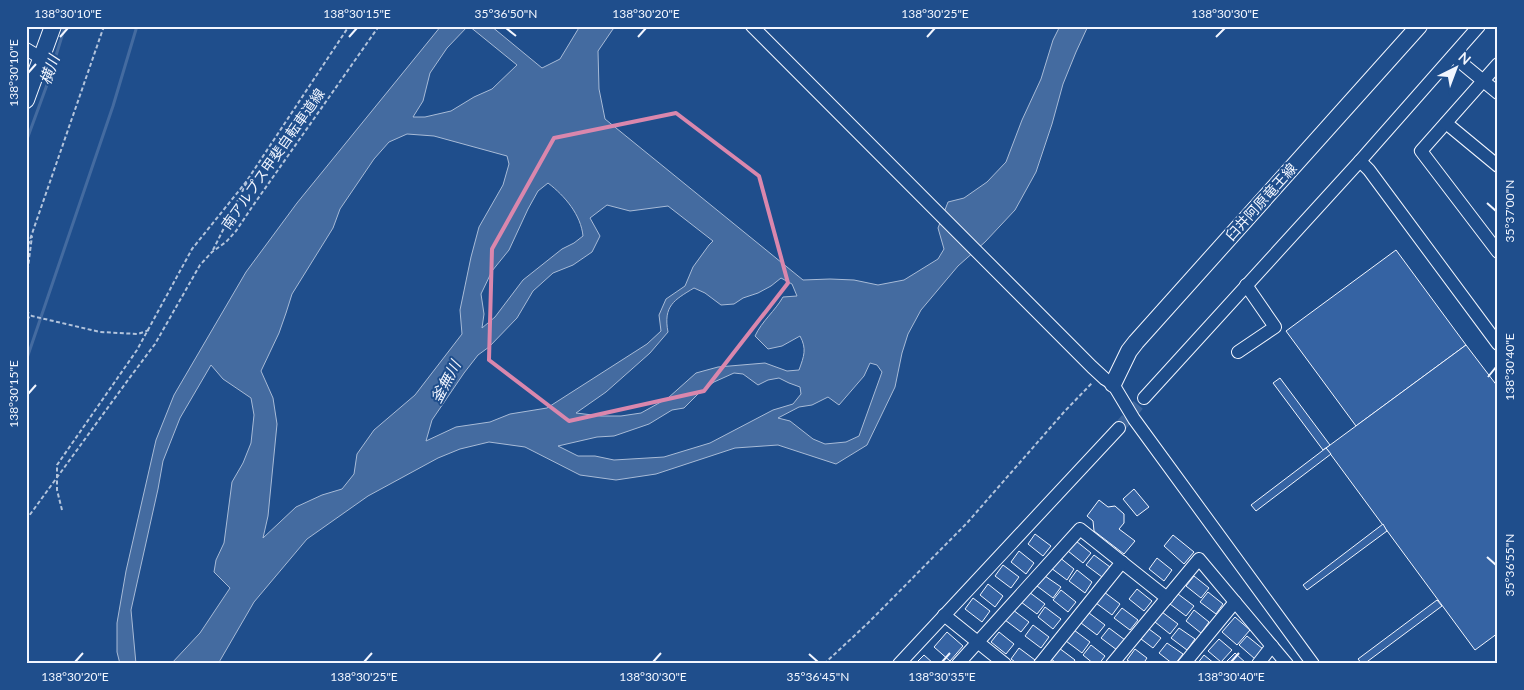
<svg xmlns="http://www.w3.org/2000/svg" width="1524" height="690" viewBox="0 0 1524 690" font-family="Lato,'Noto Sans JP',sans-serif">
	<style>
		.water { fill: #446ba0; stroke: #a8bbd7; fill-rule: evenodd }
		.lines { fill: none; stroke-linecap: round; stroke-linejoin: round }
		.stream { stroke: #446ba0; stroke-width: 3 }
		.building { fill: #3563a3; stroke: #f2f6ff }
		.minor-tunnel { stroke: #3f679d; stroke-width: 12; stroke-dasharray: 12 6; stroke-linecap: butt }
		.minor-casing { stroke: #f2f6ff; stroke-width: 14 }
		.major-casing { stroke: #f2f6ff; stroke-width: 18 }
		.path { stroke: #b3c4dc; stroke-width: 2; stroke-dasharray: 4 2.5; stroke-linecap: butt }
		.minor { stroke: #1f4e8c; stroke-width: 12 }
		.major { stroke: #1f4e8c; stroke-width: 16 }
		.marked { fill: none; stroke: #da87ad; stroke-width: 4; stroke-linejoin: round }
		.ticks { fill: none; stroke: #f2f6ff; stroke-width: 2 }
		.labels { text-anchor: middle; stroke-width: 4; stroke-linejoin: round; paint-order: stroke }
		.street-label { font-size: 14px; fill: #f2f6ff; stroke: #1f4e8c }
		.water-label { font-size: 15px; font-style: italic; fill: #f2f6ff; stroke: #1f4e8c }
		.neatline { fill: none; stroke: #f2f6ff; stroke-width: 2 }
		.ticks-label { font-size: 12px; text-anchor: middle; fill: #f2f6ff }
	</style>
	<rect width="100%" height="100%" fill="#1f4e8c"/>
	<!-- water -->
	<path class="water" d="M441,26H468L447,48L430,73L423,101L413,117H425L451,111L474,97L492,89L517,65L469,26H491L542,68L560,59L580,26H617L613,29L598,51L599,89L605,119L803,280L830,279L854,280L878,285L904,280L938,259L944,249L938,228L948,202L964,198L987,182L1006,162L1022,120L1041,79L1053,40L1060,26H1088L1076,52L1063,84L1052,124L1036,172L1015,210L985,242L958,266L921,310L908,334L902,353L895,387L867,445L836,464L778,445L735,448L656,474L616,480L580,475L525,447L489,442L460,449L438,458L368,496L307,539L254,602L218,664H171L200,633L230,588L214,572L216,560L224,543L232,482L243,463L251,443L254,415L251,398L223,379L211,365L180,418L163,461L158,489L131,610L136,664H120L117,652V623L126,571L156,440L174,395L246,272L297,203ZM407,134L434,136L507,156L509,164L503,185L479,227L471,257L460,310L462,334L415,395L374,430L357,454L354,474L342,489L322,495L296,507L263,538L268,516L277,424L273,398L261,371L279,333L286,313L292,294L333,228L340,209L374,159L389,142ZM548,183C565,196 581,215 583,236L574,243L562,249L523,280L495,317L482,328L484,314L481,294L492,271L509,250L528,209L538,191ZM607,205L630,211L668,206L713,241L709,245L693,267L685,286L666,299L659,315L661,331L647,344L547,408L510,414L490,422L456,427L426,441L432,420L464,373L478,355L489,347L517,318L533,291L553,273L573,265L592,252L600,236L590,218ZM781,278L792,284L797,296L783,297C775,311 762,321 755,336L768,349L782,346L800,336C807,349 804,356 799,370L787,371L765,363L718,367L696,373L668,398L641,413L621,416H601L576,413L606,392L650,353L668,332C663,306 674,300 694,288L705,293L721,305L734,304L743,298L758,293L771,286ZM870,363L877,365L882,372L859,436L846,442L825,444L813,439L790,421L778,418L799,407L812,405L828,397L839,405L864,376ZM734,373L743,374L758,385L768,380L779,378L789,383L800,387L801,394L793,404L773,410L710,443L664,457L614,460L595,456H578L558,446L597,437L614,436L649,424L672,410L684,408L699,393L714,382Z"/>
	<g class="lines">
		<!-- stream -->
		<g class="stream">
			<polyline points="26,142 48,82 65,26"/>
			<polyline points="26,361 113,106 137,26"/>
		</g>
	</g>
	<!-- building -->
	<g class="building">
		<polygon points="1396,250 1466,345 1356,426 1286,331"/>
		<polygon points="1466,345 1498,387 1498,633 1475,650 1326,448"/>
		<polygon points="1280,378 1330,445 1323,450 1273,383"/>
		<polygon points="1326,448 1331,454 1256,511 1251,505"/>
		<polygon points="1134,489 1149,507 1137,516 1123,499"/>
		<polygon points="1099,500 1108,507 1115,506 1124,514 1124,523 1119,529 1135,541 1124,554 1094,531 1093,521 1087,516"/>
		<polygon points="1383,524 1387,531 1307,590 1303,585"/>
		<polygon points="1035,534 1051,546 1043,556 1028,544"/>
		<polygon points="1173,535 1194,552 1184,564 1164,546"/>
		<polygon points="1076,541 1091,553 1083,563 1068,551"/>
		<polygon points="1019,551 1034,563 1026,574 1011,562"/>
		<polygon points="1094,555 1110,567 1102,577 1086,565"/>
		<polygon points="1059,557 1074,569 1067,580 1051,568"/>
		<polygon points="1157,558 1172,570 1164,581 1149,569"/>
		<polygon points="1003,565 1019,577 1011,588 995,576"/>
		<polygon points="1077,570 1092,582 1085,593 1069,581"/>
		<polygon points="1045,576 1061,587 1053,598 1037,586"/>
		<polygon points="1194,576 1209,588 1201,598 1186,586"/>
		<polygon points="988,584 1003,596 995,607 980,595"/>
		<polygon points="1137,589 1152,601 1144,611 1129,599"/>
		<polygon points="1061,590 1076,602 1068,612 1053,600"/>
		<polygon points="1029,592 1045,604 1037,614 1021,602"/>
		<polygon points="1104,592 1120,604 1112,615 1096,603"/>
		<polygon points="1208,592 1223,604 1216,614 1200,602"/>
		<polygon points="1178,594 1194,606 1186,616 1170,604"/>
		<polygon points="973,598 990,611 982,622 965,609"/>
		<polygon points="1437,600 1442,606 1364,664 1362,664 1358,659"/>
		<polygon points="1045,607 1061,619 1053,629 1038,617"/>
		<polygon points="1122,608 1138,620 1130,630 1114,618"/>
		<polygon points="1013,610 1029,622 1021,632 1005,620"/>
		<polygon points="1194,610 1209,622 1201,633 1186,621"/>
		<polygon points="1162,612 1178,624 1170,634 1155,622"/>
		<polygon points="1089,613 1105,625 1097,635 1081,623"/>
		<polygon points="1235,617 1250,630 1237,645 1222,632"/>
		<polygon points="1033,625 1049,637 1041,648 1025,636"/>
		<polygon points="1109,628 1125,640 1117,650 1101,638"/>
		<polygon points="1179,628 1195,639 1187,650 1171,638"/>
		<polygon points="1149,629 1161,638 1153,648 1141,639"/>
		<polygon points="1074,630 1090,642 1082,653 1066,641"/>
		<polygon points="947,632 963,646 950,661 934,647"/>
		<polygon points="999,632 1014,644 1006,654 991,642"/>
		<polygon points="1247,636 1263,649 1255,659 1239,645"/>
		<polygon points="1219,639 1232,650 1221,662 1208,651"/>
		<polygon points="1167,643 1183,654 1175,664 1173,664 1159,653"/>
		<polygon points="1091,645 1105,656 1099,664 1094,664 1083,655"/>
		<polygon points="1019,648 1035,660 1032,664 1018,664 1011,659"/>
		<polygon points="1059,648 1075,660 1072,664 1058,664 1051,659"/>
		<polygon points="1135,649 1147,658 1143,664 1133,664 1127,660"/>
		<polygon points="1235,653 1247,664 1230,664 1227,661"/>
		<polygon points="924,655 934,664 915,664"/>
		<polygon points="1204,655 1215,664 1197,664"/>
	</g>
	<g class="lines">
		<!-- minor-tunnel -->
		<polyline class="minor-tunnel" points="1119,428 1144,398"/>
		<defs>
			<g id="minor">
				<polyline points="752,26 1092,367 1105,379 1113,384 1134,419 1313,664"/>
				<polyline points="26,49 41,58"/>
				<polyline points="1453,56 1498,93"/>
				<polyline points="1498,64 1421,151 1498,252"/>
				<polyline points="1446,123 1498,166"/>
				<polyline points="1360,161 1369,170 1498,344"/>
				<polyline points="1238,352 1275,327 1246,285"/>
				<polyline points="1144,398 1360,161 1479,26"/>
				<polyline points="944,615 1005,664"/>
				<polyline points="899,664 1119,428"/>
				<polyline points="958,664 1080,529 1167,598"/>
				<polyline points="1040,664 1122,562"/>
				<polyline points="1112,664 1199,559 1287,664"/>
				<polyline points="1184,664 1235,602"/>
				<polyline points="1258,664 1272,646"/>
			</g>
			<g id="major">
				<polyline points="26,100 53,26"/>
				<polyline points="1113,384 1129,351 1136,342 1419,26"/>
			</g>
		</defs>
		<!-- minor casing -->
		<use href="#minor" class="minor-casing"/>
		<!-- major casing -->
		<use href="#major" class="major-casing"/>
		<!-- path -->
		<g class="path">
			<polyline points="213,250 247,182"/>
			<polyline points="26,251 104,26"/>
			<polyline points="26,283 32,236"/>
			<polyline points="26,311 32,316 100,332 138,334 149,330"/>
			<polyline points="26,319 32,316"/>
			<polyline points="62,510 57,490 57,465 137,350 192,249 246,182 349,26"/>
			<polyline points="26,520 128,380 155,344 200,265 212,252 226,242 236,231 252,207 379,26"/>
			<polyline points="824,664 868,623 967,523 1064,412 1092,383"/>
		</g>
		<!-- minor -->
		<use href="#minor" class="minor"/>
		<!-- major -->
		<use href="#major" class="major"/>
	</g>
	<!-- marked area -->
	<path class="marked" d="M676,113L759,176L788,283L704,391L569,421L489,360L492,249L554,138Z"/>
	<!-- ticks -->
	<path class="ticks" d="M506,28L516,36M60,37L68,28M349,37L357,28M638,37L646,28M927,37L935,28M1216,37L1225,28M28,73L36,64M1487,203L1496,211M1488,377L1496,367M28,394L36,385M1487,557L1496,565M809,654L818,662M75,662L83,653M364,662L372,653M653,662L661,653M942,662L950,653M1231,662L1239,653"/>
	<g class="labels">
		<!-- street labels -->
		<g class="street-label">
			<text transform="translate(273 159) rotate(-55)" y="5">南アルプス甲斐自転車道線</text>
			<text transform="translate(1261 202) rotate(-48)" y="5">臼井阿原竜王線</text>
		</g>
		<!-- water labels -->
		<g class="water-label">
			<text transform="translate(50 70) rotate(-71)" y="5">横川</text>
			<text transform="translate(446 382) rotate(-62)" y="5">釜無川</text>
		</g>
	</g>
	<!-- border -->
	<rect width="1524" height="690" fill="none" stroke="#1f4e8c" stroke-width="55"/>
	<!-- north arrow -->
	<g transform="translate(1456 68) rotate(42)" stroke="#1f4e8c" stroke-width="4" paint-order="stroke">
	<path d="M0-4L9 19L0 12L-9 19Z" fill="#f2f6ff"/>
	<text y="-8" font-size="14" font-weight="bold" text-anchor="middle" fill="#f2f6ff">N</text>
	</g>
	<rect x="28" y="28" width="1468" height="634" class="neatline"/>
	<g class="ticks-label">
		<text x="68" y="18">138°30'10"E</text>
		<text x="357" y="18">138°30'15"E</text>
		<text x="506" y="18">35°36'50"N</text>
		<text x="646" y="18">138°30'20"E</text>
		<text x="935" y="18">138°30'25"E</text>
		<text x="1225" y="18">138°30'30"E</text>
		<text transform="translate(14 73) rotate(-90)" y="4">138°30'10"E</text>
		<text transform="translate(1510 211) rotate(-90)" y="4">35°37'00"N</text>
		<text transform="translate(1510 367) rotate(-90)" y="4">138°30'40"E</text>
		<text transform="translate(14 394) rotate(-90)" y="4">138°30'15"E</text>
		<text transform="translate(1510 565) rotate(-90)" y="4">35°36'55"N</text>
		<text x="75" y="681">138°30'20"E</text>
		<text x="364" y="681">138°30'25"E</text>
		<text x="653" y="681">138°30'30"E</text>
		<text x="818" y="681">35°36'45"N</text>
		<text x="942" y="681">138°30'35"E</text>
		<text x="1231" y="681">138°30'40"E</text>
	</g>
</svg>
